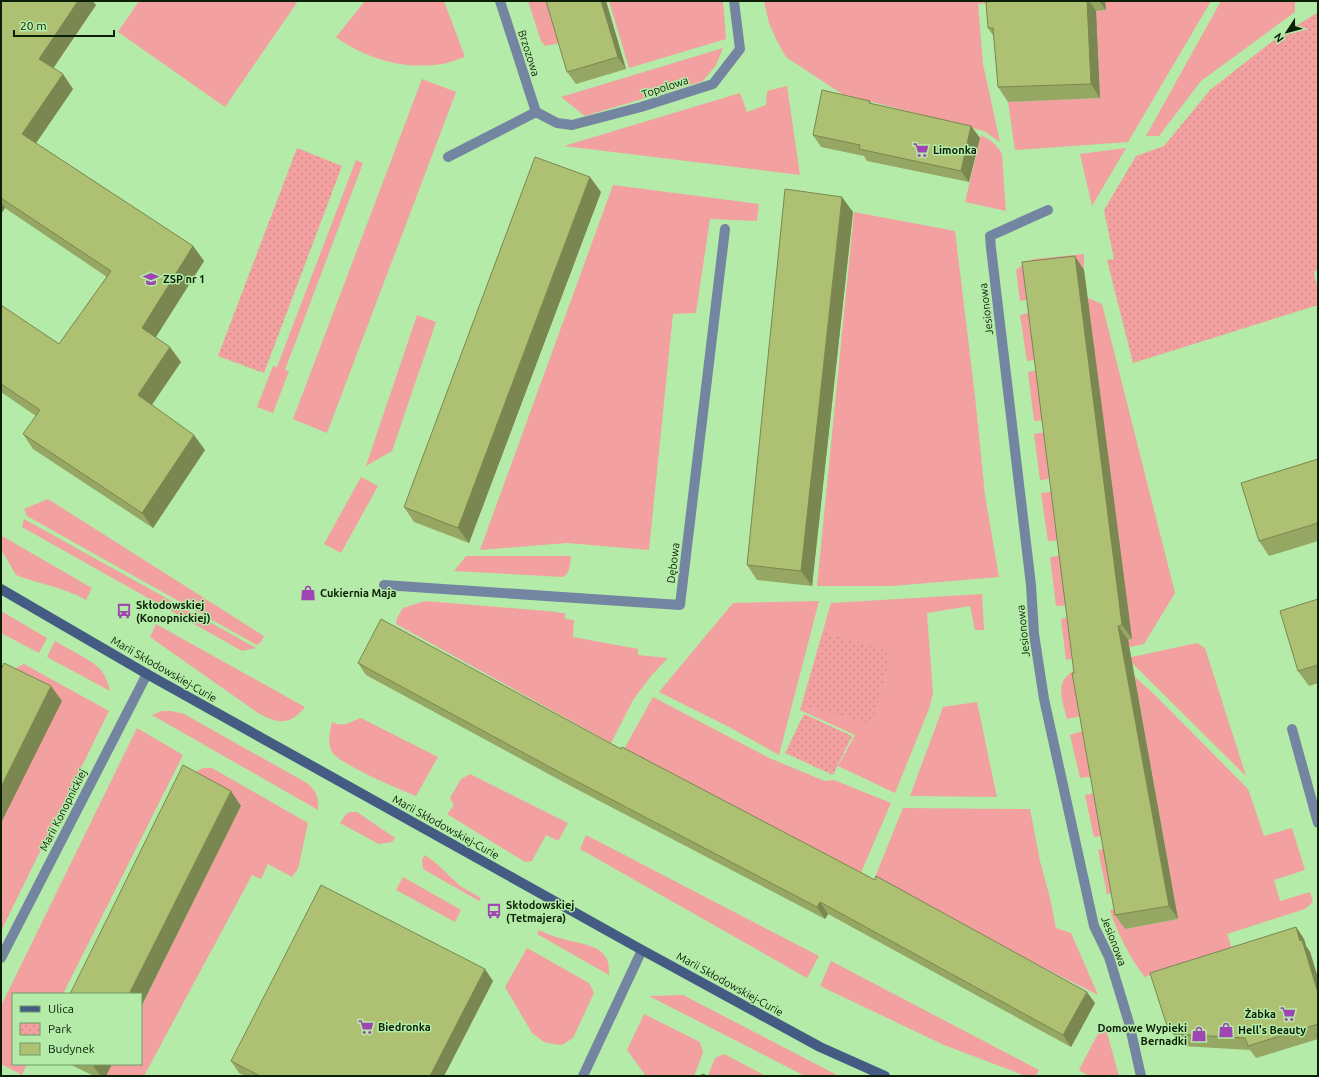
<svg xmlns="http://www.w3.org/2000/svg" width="1319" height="1077" viewBox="0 0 1319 1077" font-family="Ubuntu,sans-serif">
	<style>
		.green { fill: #f2a1a0 }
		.park { fill: url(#park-dots) }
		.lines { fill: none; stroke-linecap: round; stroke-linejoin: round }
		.lane { stroke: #7385a1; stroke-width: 10 }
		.street { stroke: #7385a1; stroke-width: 10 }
		.secondary { stroke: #445c84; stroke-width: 10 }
		.wall { fill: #96a663 }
		.shaded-wall { fill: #7a8750 }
		.building { fill: #aec173; stroke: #7a8750 }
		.labels { text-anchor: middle; stroke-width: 3; stroke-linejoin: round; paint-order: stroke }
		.street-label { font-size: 11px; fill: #0b2007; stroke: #b4eba8 }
		.poi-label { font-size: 11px; font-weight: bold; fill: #0b2007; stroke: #b4eba8; text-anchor: start }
	</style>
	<defs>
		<pattern id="park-dots" width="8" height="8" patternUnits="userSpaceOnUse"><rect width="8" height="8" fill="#f2a1a0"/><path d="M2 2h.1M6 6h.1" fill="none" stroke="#ce8a88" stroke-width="1.8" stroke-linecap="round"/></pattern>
	</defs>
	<rect width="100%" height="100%" fill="#b4eba8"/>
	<!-- green -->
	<g class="green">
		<polygon points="139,1 298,1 225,107 118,32"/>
		<path d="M365,1H444L465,57C458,59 449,63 442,64C404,70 366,59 336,37Z"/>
		<polygon points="528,1 549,1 561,43 545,46 541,41"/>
		<polygon points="609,1 723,1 726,39 629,68"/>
		<polygon points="764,1 1018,1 978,4 983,64 1000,142 984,131 842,94 786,57 776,39 769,23"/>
		<polygon points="1105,1 1211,1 1128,142 1015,150 1008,102 1100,98 1097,27 1093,12 1105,10"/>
		<polygon points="1221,1 1295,1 1295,12 1201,81 1159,136 1146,136"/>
		<polygon points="723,48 716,65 703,81 585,116 561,97"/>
		<polygon points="422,79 456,92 327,433 293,419"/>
		<polygon points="787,86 800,175 564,146 740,93 747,112 766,105 767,91"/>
		<path d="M981,135C991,140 997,145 1002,154L1006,211L965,202Z"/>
		<polygon points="1126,148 1092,206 1080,154"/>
		<polygon points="356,160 363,163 285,370 289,371 273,413 257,407 273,366 277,367"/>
		<polygon points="613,185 759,204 757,221 710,219 696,313 673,314 649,550 567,543 480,550"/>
		<polygon points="854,212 955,231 975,396 985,495 999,577 893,586 817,586"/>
		<polygon points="1084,254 1084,270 1032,276 1034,298 1020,301 1016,270 1026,262 1034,259"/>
		<polygon points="1088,298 1102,304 1175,593 1144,644 1066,660 1061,619 1075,616"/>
		<polygon points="1036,311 1042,359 1027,361 1020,315"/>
		<polygon points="417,315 436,322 392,451 366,466"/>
		<polygon points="1043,369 1049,420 1034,421 1028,372"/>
		<polygon points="1051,431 1057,478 1040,480 1034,434"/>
		<polygon points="361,477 378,486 341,553 324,544"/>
		<polygon points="1059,491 1065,540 1048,541 1041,493"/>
		<polygon points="48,499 264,636 261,642 257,645 27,516 24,509"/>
		<polygon points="24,519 256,648 242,651 22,527"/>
		<path d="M2,536L92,588L86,600C64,587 39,584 16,575L4,554L1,551Z"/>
		<polygon points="1067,554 1073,605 1056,606 1050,557"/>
		<path d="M466,556H571C570,564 571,572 563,577L454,571Z"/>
		<polygon points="982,594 984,630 975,630 970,606 927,613 933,693 929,709 895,793 838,766 855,735 800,710 831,603"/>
		<polygon points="425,601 558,612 559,613 565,613 565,619 574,620 573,637 638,649 638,655 668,658 651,676 633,700 611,743 396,624 397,618 403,608"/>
		<polygon points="819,601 779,755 729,727 659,692 733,603"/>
		<polygon points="1,611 47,638 39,653 1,633"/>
		<path d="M156,624L305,707C289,726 279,724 258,713L150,637Z"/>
		<path d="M55,641C69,650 87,657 99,668C105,674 108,683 110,691L47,657Z"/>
		<polygon points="1197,643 1205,648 1246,776 1127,658"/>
		<polygon points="24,664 109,711 1,931 1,823 7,685 16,668"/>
		<path d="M1081,667L1135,677L1154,694L1248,789L1264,836L1292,828L1305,870L1274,880L1280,901L1310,892L1313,902L1305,909L1227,934L1232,949L1145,977C1129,957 1118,934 1110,910L1121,907L1125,929L1178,919L1135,678L1087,715L1067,719C1061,695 1053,679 1081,667Z"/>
		<polygon points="653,697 769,758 825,781 834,780 891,803 860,875 623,751"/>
		<polygon points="977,702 997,797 910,796 943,707"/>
		<path d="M162,711H171L184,714L307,783C317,792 319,797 318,810L152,715Z"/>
		<path d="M361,718L438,757L416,796C401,790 339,764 332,752C327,743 330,732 332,722C344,728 349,722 361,718Z"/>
		<polygon points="137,728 183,755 63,994 13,994 13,1064 27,1064 22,1075 1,1064 1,1006"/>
		<polygon points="1089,729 1097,776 1080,778 1070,735"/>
		<polygon points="203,768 212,768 308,823 298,869 292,877 268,864 261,879 252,875 144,1076 106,1076 112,1064 141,1064 141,1007 241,806 195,772"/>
		<polygon points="470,774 568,823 558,841 546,835 532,861 525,862 447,814 454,805 450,798 461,779"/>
		<polygon points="1101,792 1108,835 1094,837 1085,795"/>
		<polygon points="903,808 1030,809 1040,861 1050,898 1056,928 1071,933 1098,995 873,882"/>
		<polygon points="350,812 357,812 395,838 392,842 379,844 340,823 346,814"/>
		<polygon points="586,835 819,956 807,978 580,849"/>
		<polygon points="1110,848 1118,893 1107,894 1098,850"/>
		<polygon points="425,855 437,864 460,886 481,898 479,901 423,869 422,859"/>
		<polygon points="403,877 461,910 455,922 396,890"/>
		<path d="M539,930C547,934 555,937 563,939C576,943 597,944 605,956C609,962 609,968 609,975L537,934Z"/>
		<polygon points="527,948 589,983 594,993 573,1038 562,1045 553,1044 544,1042 532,1033 505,987"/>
		<polygon points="831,961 1039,1070 1036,1076 1026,1076 944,1045 820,986"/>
		<polygon points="683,995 839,1076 805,1076 649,996"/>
		<polygon points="644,1014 700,1042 703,1053 694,1076 646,1076 627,1050"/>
		<polygon points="1104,1022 1119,1076 1089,1076 1079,1070"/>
		<polygon points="724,1054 766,1076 708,1076 715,1058"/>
	</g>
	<!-- park -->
	<g class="park">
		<polygon points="1318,12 1318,268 1314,273 1318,290 1318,305 1133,363 1107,260 1114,259 1104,210 1136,156 1164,146 1210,90 1274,40"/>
		<polygon points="297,148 342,166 264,373 218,356"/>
		<polygon points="824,632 891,652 872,724 803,706"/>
		<polygon points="804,714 852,736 833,775 785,753"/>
	</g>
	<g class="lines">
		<!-- lane -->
		<g class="lane">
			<polyline points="500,1 536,112"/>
			<polyline points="536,112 557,123 572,125 641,107 713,84 740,49 734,1"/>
			<polyline points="448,157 536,112"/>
			<polyline points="1292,729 1318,823"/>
		</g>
		<!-- street -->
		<g class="street">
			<polyline points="1048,210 990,236 991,248 1031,585 1034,634 1044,699 1094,926 1109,957 1129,1023 1141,1076"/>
			<polyline points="384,585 680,605 725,229"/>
			<polyline points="1,958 147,674"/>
			<polyline points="583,1076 642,950"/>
		</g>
		<!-- secondary -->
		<polyline class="secondary" points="1,589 147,674 642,950 820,1047 885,1076"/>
	</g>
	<!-- wall -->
	<g class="wall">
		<polygon points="1,1 96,5 53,68 73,89 36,143 193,246 204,261 156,337 181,362 152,405 205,450 153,528 33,449 23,434 36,416 1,392 1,305 59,344 107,277 5,208 1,214"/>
		<polygon points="606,1 626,69 576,84 567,72"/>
		<polygon points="995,1 1105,1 1106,10 1096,11 1100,98 1008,102 998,87 994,37 988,28"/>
		<polygon points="870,101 872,104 971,126 980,138 969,182 867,161 864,156 821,147 813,135"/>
		<polygon points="601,192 469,543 414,522 404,507"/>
		<polygon points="853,212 812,586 757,580 747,565"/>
		<polygon points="1084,270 1132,639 1128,640 1178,919 1125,929 1115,915"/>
		<polygon points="1318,459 1318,541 1269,556 1259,541"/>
		<polygon points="1318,599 1318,683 1309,686 1298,671"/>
		<polygon points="358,663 621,749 1095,1003 1071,1047 828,914 825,919 567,784 366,675"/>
		<polygon points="1296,927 1304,939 1306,946 1310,952 1318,978 1318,1039 1256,1058 1250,1050 1182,1046 1167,1026"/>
		<polygon points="493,981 444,1076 245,1076 239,1073 231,1061"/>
		<polygon points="69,1064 112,1064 106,1076 94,1076"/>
	</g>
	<!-- shaded-wall -->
	<g class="shaded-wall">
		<polygon points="78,1 93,1 96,5 50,73 39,59"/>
		<polygon points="601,1 606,1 626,69 618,57"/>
		<polygon points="1087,1 1089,1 1096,11 1100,98 1091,84"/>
		<polygon points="1099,1 1105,1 1106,10"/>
		<polygon points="63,74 73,89 32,149 22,134"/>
		<polygon points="971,126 980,138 969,182 961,171"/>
		<polygon points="590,177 601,192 469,543 458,528"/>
		<polygon points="842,197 853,212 812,586 801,571"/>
		<polygon points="1,202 5,208 1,214"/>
		<polygon points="193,246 204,261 152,343 142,328"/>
		<polygon points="1075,256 1084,270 1132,639 1122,625"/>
		<polygon points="170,347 181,362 148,410 138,395"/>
		<polygon points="194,435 205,450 153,528 142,513"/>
		<polygon points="1118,626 1128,640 1178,919 1169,906"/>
		<polygon points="51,686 62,701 1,823 1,787"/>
		<polygon points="231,791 241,806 141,1007 141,994 129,994"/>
		<polygon points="820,902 828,914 825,919 817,907"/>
		<polygon points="1296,927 1304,939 1306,946 1310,952 1318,978 1318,993 1300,941"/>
		<polygon points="485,969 493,981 444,1076 430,1076"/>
		<polygon points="1087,992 1095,1003 1071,1047 1063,1035"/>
		<polygon points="94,1064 112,1064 106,1076 101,1076 93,1066"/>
	</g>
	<!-- building -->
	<g class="building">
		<polygon points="1,1 78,1 39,59 63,74 22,134 193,246 142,328 170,347 138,395 194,435 142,513 23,434 40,410 1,384 1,305 59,344 111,271 1,198"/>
		<polygon points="546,1 601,1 618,57 567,72"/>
		<polygon points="995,1 1087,1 1091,84 998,87 993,28 988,28 986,2"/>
		<polygon points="822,90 870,101 869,103 971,126 961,171 859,149 860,145 813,135"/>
		<polygon points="535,157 590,177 458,528 404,507"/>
		<polygon points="785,189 842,197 801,571 747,565"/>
		<polygon points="1075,256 1122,625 1118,626 1169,906 1115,915 1072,673 1074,673 1022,262"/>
		<polygon points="1318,459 1318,523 1259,541 1241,483"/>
		<polygon points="1318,599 1318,665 1298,671 1280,611"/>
		<polygon points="381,619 621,749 622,747 875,880 876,876 1087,992 1063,1035 820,902 817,907 559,772 358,663"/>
		<polygon points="4,663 51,686 1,787 1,670"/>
		<polygon points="183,765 231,791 129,994 70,994"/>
		<polygon points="321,885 485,969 430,1076 260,1076 231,1061"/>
		<polygon points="1296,927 1300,941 1302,940 1318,993 1318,1024 1248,1046 1245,1038 1174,1034 1171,1025 1167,1026 1150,973"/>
		<polygon points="702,1074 708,1076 701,1076"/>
	</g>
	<!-- icons -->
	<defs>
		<symbol id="supermarket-bare" viewBox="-9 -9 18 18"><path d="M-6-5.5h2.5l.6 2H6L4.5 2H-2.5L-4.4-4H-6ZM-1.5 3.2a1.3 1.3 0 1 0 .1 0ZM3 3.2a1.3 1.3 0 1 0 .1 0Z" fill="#9f46b2" stroke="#b4eba8" stroke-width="2.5" paint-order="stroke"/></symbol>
		<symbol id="school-bare" viewBox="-9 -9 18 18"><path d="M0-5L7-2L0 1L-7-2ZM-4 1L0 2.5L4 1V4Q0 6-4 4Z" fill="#9f46b2" stroke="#b4eba8" stroke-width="2.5" paint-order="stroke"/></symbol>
		<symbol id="shop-bare" viewBox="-9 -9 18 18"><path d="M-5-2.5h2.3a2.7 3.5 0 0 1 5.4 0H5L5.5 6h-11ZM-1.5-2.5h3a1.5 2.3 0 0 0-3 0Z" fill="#9f46b2" stroke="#b4eba8" stroke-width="2.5" paint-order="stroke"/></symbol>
		<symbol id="bus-bare" viewBox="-9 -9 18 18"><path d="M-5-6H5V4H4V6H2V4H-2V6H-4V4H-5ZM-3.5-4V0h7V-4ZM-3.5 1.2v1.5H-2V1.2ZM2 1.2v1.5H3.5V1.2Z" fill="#9f46b2" stroke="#b4eba8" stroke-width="2.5" paint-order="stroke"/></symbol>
	</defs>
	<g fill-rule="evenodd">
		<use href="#supermarket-bare" x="910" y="139" width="22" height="22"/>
		<use href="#school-bare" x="140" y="268" width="22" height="22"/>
		<use href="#shop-bare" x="297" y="582" width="22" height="22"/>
		<use href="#bus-bare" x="113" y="600" width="22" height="22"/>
		<use href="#bus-bare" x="483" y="900" width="22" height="22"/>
		<use href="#supermarket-bare" x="1277" y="1003" width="22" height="22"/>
		<use href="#supermarket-bare" x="355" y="1016" width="22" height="22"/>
		<use href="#shop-bare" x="1215" y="1019" width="22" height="22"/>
		<use href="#shop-bare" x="1188" y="1023" width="22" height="22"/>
	</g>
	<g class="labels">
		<!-- street labels -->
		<g class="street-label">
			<text transform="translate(529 53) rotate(72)" y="4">Brzozowa</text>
			<text transform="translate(665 87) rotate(-18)" y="4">Topolowa</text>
			<text transform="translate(986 309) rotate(-97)" y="4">Jesionowa</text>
			<text transform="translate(673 563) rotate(-83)" y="4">Dębowa</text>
			<text transform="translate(1023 631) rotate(-96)" y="4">Jesionowa</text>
			<text transform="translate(164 669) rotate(30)" y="4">Marii Skłodowskiej-Curie</text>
			<text transform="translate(63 810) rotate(-63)" y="4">Marii Konopnickiej</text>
			<text transform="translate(446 827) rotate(29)" y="4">Marii Skłodowskiej-Curie</text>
			<text transform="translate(1114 941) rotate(69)" y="4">Jesionowa</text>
			<text transform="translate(730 984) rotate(29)" y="4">Marii Skłodowskiej-Curie</text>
		</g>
		<!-- poi labels -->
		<g class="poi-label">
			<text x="933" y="154">Limonka</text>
			<text x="163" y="283">ZSP nr 1</text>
			<text x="320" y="597">Cukiernia Maja</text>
			<text x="136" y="609">Skłodowskiej<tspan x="136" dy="13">(Konopnickiej)</tspan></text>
			<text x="506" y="909">Skłodowskiej<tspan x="506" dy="13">(Tetmajera)</tspan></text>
			<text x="1276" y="1018" text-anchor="end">Żabka</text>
			<text x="378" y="1031">Biedronka</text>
			<text x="1187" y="1032" text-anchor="end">Domowe Wypieki<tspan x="1187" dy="13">Bernadki</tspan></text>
			<text x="1238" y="1034">Hell's Beauty</text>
		</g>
	</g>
	<!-- border -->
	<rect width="1319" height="1077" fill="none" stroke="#0b2007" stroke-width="4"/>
	<!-- legend -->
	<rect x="12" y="993" width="130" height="72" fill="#b4eba8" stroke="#709a68"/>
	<rect x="20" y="1006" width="20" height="6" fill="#445c84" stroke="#709a68"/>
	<text x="48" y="1013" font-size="12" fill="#0b2007">Ulica</text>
	<rect x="20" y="1023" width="20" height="12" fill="url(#park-dots)" stroke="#709a68"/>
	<text x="48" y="1033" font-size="12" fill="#0b2007">Park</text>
	<rect x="20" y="1043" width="20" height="12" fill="#aec173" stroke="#709a68"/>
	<text x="48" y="1053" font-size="12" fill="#0b2007">Budynek</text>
	<!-- north arrow -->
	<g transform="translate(1287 32) rotate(234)" stroke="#b4eba8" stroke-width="3" paint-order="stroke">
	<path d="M0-3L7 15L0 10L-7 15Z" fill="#0b2007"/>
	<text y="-6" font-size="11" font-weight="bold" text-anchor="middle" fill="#0b2007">N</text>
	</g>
	<!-- scale -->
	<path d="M14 30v6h100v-6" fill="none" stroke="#0b2007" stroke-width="2"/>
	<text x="20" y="30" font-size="12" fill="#0b2007" stroke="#b4eba8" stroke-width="3" paint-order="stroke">20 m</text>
</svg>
